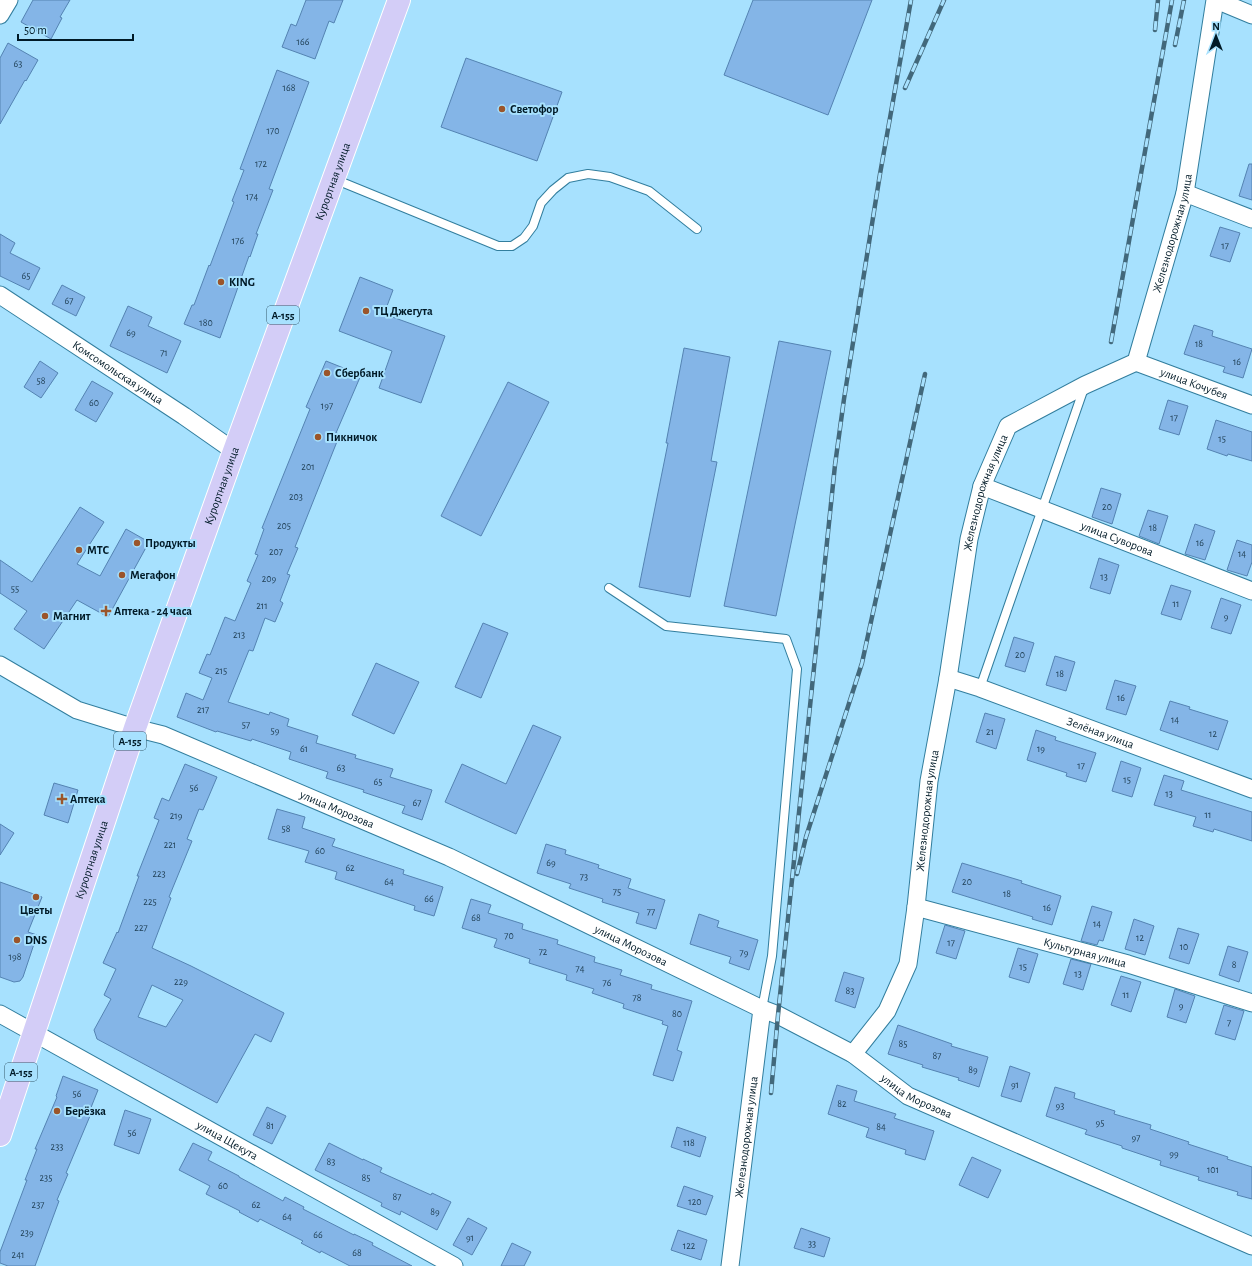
<svg xmlns="http://www.w3.org/2000/svg" width="1252" height="1266" viewBox="0 0 1252 1266" font-family="'Alegreya Sans',sans-serif">
	<style>
		.building { fill: #84b5e7; stroke: #5483b2; fill-rule: evenodd }
		.lines { fill: none; stroke-linecap: round; stroke-linejoin: round }
		.lane-casing { stroke: #327e9e; stroke-width: 10 }
		.street-casing { stroke: #327e9e; stroke-width: 19 }
		.primary-casing { stroke: #fff; stroke-width: 24 }
		.lane { stroke: #fff; stroke-width: 8 }
		.street { stroke: #fff; stroke-width: 17 }
		.primary { stroke: #d3cdf7; stroke-width: 22 }
		.rail-casing { stroke: #42687b; stroke-width: 4.5 }
		.rail { stroke: #a7e1fe; stroke-width: 3; stroke-dasharray: 9; stroke-linecap: butt }
		.poi-dot { fill: #9b552b; stroke: #a7e1fe; stroke-width: 1.5 }
		.labels { text-anchor: middle; stroke-width: 4; stroke-linejoin: round; paint-order: stroke }
		.number-label { font-size: 10px; fill: #214157 }
		.shield { fill: #a7e1fe; stroke: #325668; stroke-width: 1 }
		.shield-label { font-size: 11px; font-weight: bold; fill: #001a27 }
		.poi-label { font-size: 12px; font-weight: bold; fill: #001a27; stroke: #a7e1fe; text-anchor: start }
		.street-label { font-size: 12px; fill: #001a27; stroke: #a7e1fe }
	</style>
	<rect width="100%" height="100%" fill="#a7e1fe"/>
	<!-- building -->
	<g class="building">
		<polygon points="33,0 70,0 60,17 62,18 51,39 21,22"/>
		<polygon points="306,0 343,0 334,23 329,21 315,59 282,47 291,24 296,26"/>
		<polygon points="753,0 872,0 828,115 724,75"/>
		<polygon points="8,43 38,60 26,81 25,80 0,124 0,58"/>
		<polygon points="466,58 562,92 537,161 441,127"/>
		<polygon points="277,70 309,82 269,189 273,190 256,234 258,234 250,257 249,256 220,338 184,324 192,305 194,305 209,265 210,266 234,202 232,201 244,170 240,169"/>
		<polygon points="1249,164 1252,164 1252,200 1239,196"/>
		<polygon points="1220,227 1240,233 1230,262 1210,256"/>
		<polygon points="0,234 15,243 10,253 40,268 29,290 0,276"/>
		<polygon points="360,277 393,290 384,314 445,336 421,403 379,388 392,351 339,331"/>
		<polygon points="62,285 85,297 76,316 52,304"/>
		<polygon points="128,306 152,317 148,326 181,341 167,373 110,346"/>
		<polygon points="1194,325 1213,331 1212,336 1252,349 1243,378 1223,372 1225,367 1184,354"/>
		<polygon points="779,341 831,351 776,616 724,606"/>
		<polygon points="684,348 730,357 711,461 717,462 690,597 639,587 668,443 666,443"/>
		<polygon points="40,361 58,373 41,398 24,387"/>
		<polygon points="326,361 361,375 336,433 340,434 295,547 298,548 287,574 290,575 280,601 283,603 275,622 265,618 253,651 249,650 228,702 269,715 270,712 289,719 287,726 318,736 316,743 356,755 355,758 393,769 390,777 432,790 422,820 402,813 405,806 363,792 364,790 326,778 328,772 289,759 291,752 252,739 251,741 217,731 216,732 177,717 186,693 203,700 212,678 199,673 207,654 210,655 225,617 235,621 251,583 247,581 258,555 255,554 264,529 262,528 310,409 306,407"/>
		<polygon points="92,381 113,393 96,422 75,410"/>
		<polygon points="508,382 549,402 481,536 441,516"/>
		<polygon points="1168,400 1188,406 1179,435 1159,429"/>
		<polygon points="1216,420 1252,432 1252,461 1228,454 1227,456 1207,449"/>
		<polygon points="1101,488 1121,494 1112,524 1092,517"/>
		<polygon points="80,507 104,522 77,564 100,576 126,529 149,542 108,617 77,600 44,649 14,629 27,611 0,593 0,560 32,582"/>
		<polygon points="1148,510 1168,516 1159,544 1139,536"/>
		<polygon points="1195,524 1215,531 1205,560 1185,554"/>
		<polygon points="1237,540 1252,545 1252,562 1247,576 1227,570"/>
		<polygon points="1099,558 1119,565 1110,594 1090,588"/>
		<polygon points="1171,585 1191,591 1181,620 1161,614"/>
		<polygon points="1221,598 1241,605 1231,634 1211,628"/>
		<polygon points="483,623 508,633 481,698 455,687"/>
		<polygon points="1014,637 1034,643 1025,672 1005,666"/>
		<polygon points="1055,656 1075,662 1066,691 1046,685"/>
		<polygon points="376,663 419,682 394,734 352,715"/>
		<polygon points="1115,680 1136,686 1126,715 1106,709"/>
		<polygon points="1170,701 1190,707 1189,709 1228,721 1218,750 1160,730"/>
		<polygon points="985,713 1005,719 996,749 976,742"/>
		<polygon points="533,725 561,737 516,834 445,802 462,764 506,784"/>
		<polygon points="1036,730 1056,737 1055,740 1096,753 1086,782 1066,776 1067,773 1027,760"/>
		<polygon points="1121,761 1141,768 1132,797 1112,791"/>
		<path d="M185,764L217,777L203,810L199,809L187,839L192,841L169,897L171,898L152,948L191,966L284,1013L271,1042L255,1034L217,1103L97,1039L94,1030L111,999L104,995L116,969L103,963L117,932L118,933L139,876H137L159,820L154,818L162,798L169,801ZM152,985L183,1000L166,1027L138,1017Z"/>
		<polygon points="1164,775 1184,781 1181,790 1252,812 1252,841 1214,829 1213,832 1193,826 1196,817 1154,805"/>
		<polygon points="54,783 78,790 68,823 44,815"/>
		<polygon points="277,809 305,817 302,828 335,839 332,846 404,870 403,874 443,887 434,916 414,910 415,906 335,879 337,872 305,862 309,851 268,839"/>
		<polygon points="0,824 14,833 0,855"/>
		<polygon points="546,844 566,850 565,854 599,865 598,868 631,879 628,888 665,900 656,929 636,923 639,913 602,902 603,899 569,888 571,884 537,873"/>
		<polygon points="962,863 1022,881 1021,883 1061,896 1052,925 1032,919 1033,917 952,892"/>
		<polygon points="0,882 42,897 28,932 37,935 23,977 20,981 14,982 0,977"/>
		<polygon points="471,899 491,905 488,913 523,924 522,929 558,940 557,944 595,957 594,962 622,970 620,975 652,985 651,989 692,1001 677,1050 682,1052 673,1081 653,1075 668,1026 662,1024 663,1021 623,1008 624,1004 592,993 594,989 566,980 567,975 529,963 530,959 494,947 497,939 462,928"/>
		<polygon points="1092,906 1112,912 1103,941 1099,940 1097,945 1081,941"/>
		<polygon points="699,914 719,921 717,927 758,940 749,970 729,963 731,957 690,944"/>
		<polygon points="1134,919 1154,926 1145,955 1125,949"/>
		<polygon points="945,925 965,931 956,959 936,953"/>
		<polygon points="1178,928 1199,934 1189,964 1169,958"/>
		<polygon points="1228,946 1248,952 1239,982 1219,975"/>
		<polygon points="1018,948 1038,954 1029,983 1009,977"/>
		<polygon points="1071,959 1091,964 1083,990 1063,984"/>
		<polygon points="844,972 864,978 855,1008 835,1001"/>
		<polygon points="1121,976 1141,982 1131,1012 1111,1005"/>
		<polygon points="1175,989 1195,996 1186,1023 1167,1017"/>
		<polygon points="1224,1005 1244,1011 1235,1040 1215,1034"/>
		<polygon points="898,1025 952,1044 951,1046 988,1057 979,1087 958,1080 959,1078 922,1067 923,1065 888,1054"/>
		<polygon points="1010,1066 1030,1073 1021,1102 1001,1096"/>
		<polygon points="63,1076 98,1090 88,1115 90,1116 66,1173 68,1174 57,1200 59,1201 35,1266 8,1266 0,1263 0,1252 27,1180 25,1180 37,1149 35,1149 57,1097 56,1096"/>
		<polygon points="837,1085 857,1091 854,1101 896,1114 894,1118 934,1131 925,1160 905,1154 906,1150 866,1137 869,1128 828,1114"/>
		<polygon points="1055,1087 1075,1093 1074,1098 1115,1111 1114,1114 1151,1125 1150,1129 1189,1142 1188,1144 1228,1157 1227,1159 1252,1167 1252,1199 1237,1195 1238,1192 1198,1180 1199,1177 1160,1165 1161,1161 1122,1148 1122,1146 1085,1134 1087,1130 1046,1116"/>
		<polygon points="267,1107 286,1116 272,1144 253,1135"/>
		<polygon points="125,1110 151,1119 139,1154 114,1145"/>
		<polygon points="677,1127 706,1137 700,1157 671,1147"/>
		<polygon points="193,1143 212,1152 208,1160 239,1176 239,1177 283,1201 285,1197 304,1207 303,1209 354,1235 354,1234 373,1243 372,1245 412,1266 350,1266 321,1251 320,1253 301,1243 303,1241 260,1219 258,1222 239,1212 240,1211 206,1194 210,1186 179,1170"/>
		<polygon points="329,1143 363,1160 363,1159 382,1168 380,1172 431,1195 432,1193 451,1202 437,1230 401,1211 400,1215 381,1206 382,1203 315,1170"/>
		<polygon points="972,1157 1001,1170 988,1198 959,1185"/>
		<polygon points="684,1186 713,1196 706,1215 677,1206"/>
		<polygon points="468,1218 487,1228 472,1255 453,1245"/>
		<polygon points="801,1228 830,1238 824,1257 794,1248"/>
		<polygon points="678,1230 707,1240 701,1260 671,1250"/>
		<polygon points="512,1243 531,1252 524,1266 501,1266"/>
	</g>
	<g class="lines">
		<defs>
			<g id="lane">
				<polyline points="334,179 498,246 512,246 524,238 533,226 541,203 553,190 568,178 588,174 610,177 649,191 697,229"/>
				<polyline points="609,588 666,626 786,639 797,669 772,956 762,1009"/>
				<polyline points="980,688 1084,388"/>
			</g>
			<g id="street">
				<polyline points="1216,0 1252,15"/>
				<polyline points="0,15 9,0"/>
				<polyline points="1185,193 1252,219"/>
				<path id="s1" d="M0,295L184,416L234,451"/>
				<path id="s2" d="M1136,362L1252,405"/>
				<path id="s3" d="M982,486L1252,591"/>
				<path id="s4" d="M0,665L77,710L135,728L163,735L449,857L762,1009L778,1015L853,1054L908,1096L1252,1246"/>
				<path id="s5" d="M948,678L980,688L1252,789"/>
				<path id="s6" d="M916,907L1128,964L1252,1003"/>
				<path id="s7" d="M0,1014L454,1266"/>
				<path id="s8" d="M853,1054L887,1011L908,964L916,907L929,781L948,678L969,539L982,486L1008,426L1085,385L1136,362L1185,193L1215,0"/>
				<path id="s9" d="M730,1266L762,1009"/>
			</g>
			<g id="primary">
				<path id="s10" d="M0,1135L135,728L234,451L399,0"/>
			</g>
		</defs>
		<!-- lane casing -->
		<use href="#lane" class="lane-casing"/>
		<!-- street casing -->
		<use href="#street" class="street-casing"/>
		<!-- primary casing -->
		<use href="#primary" class="primary-casing"/>
		<!-- lane -->
		<use href="#lane" class="lane"/>
		<!-- street -->
		<use href="#street" class="street"/>
		<!-- primary -->
		<use href="#primary" class="primary"/>
		<defs>
			<g id="rail">
				<polyline points="1155,30 1158,0"/>
				<polyline points="1175,45 1184,0"/>
				<polyline points="905,88 944,0"/>
				<polyline points="1111,342 1172,0"/>
				<polyline points="797,874 806,837 862,663 925,374"/>
				<polyline points="771,1093 778,1015 835,465 844,399 880,174 911,0"/>
			</g>
		</defs>
		<!-- rail casing -->
		<use href="#rail" class="rail-casing"/>
		<!-- rail -->
		<use href="#rail" class="rail"/>
	</g>
	<!-- markers -->
	<g class="poi-dot">
		<circle cx="502" cy="109" r="4"/>
		<circle cx="221" cy="282" r="4"/>
		<circle cx="366" cy="311" r="4"/>
		<circle cx="327" cy="373" r="4"/>
		<circle cx="318" cy="437" r="4"/>
		<circle cx="137" cy="543" r="4"/>
		<circle cx="79" cy="550" r="4"/>
		<circle cx="122" cy="575" r="4"/>
		<path d="M104 605h4v4h4v4h-4v4h-4v-4h-4v-4h4z"/>
		<circle cx="45" cy="616" r="4"/>
		<path d="M60 793h4v4h4v4h-4v4h-4v-4h-4v-4h4z"/>
		<circle cx="36" cy="897" r="4"/>
		<circle cx="17" cy="940" r="4"/>
		<circle cx="57" cy="1111" r="4"/>
	</g>
	<g class="labels">
		<!-- number labels -->
		<g class="number-label">
			<text x="303" y="45">166</text>
			<text x="18" y="67">63</text>
			<text x="289" y="91">168</text>
			<text x="273" y="134">170</text>
			<text x="261" y="167">172</text>
			<text x="252" y="200">174</text>
			<text x="238" y="244">176</text>
			<text x="1225" y="249">17</text>
			<text x="26" y="279">65</text>
			<text x="69" y="304">67</text>
			<text x="206" y="326">180</text>
			<text x="131" y="336">69</text>
			<text x="1199" y="347">18</text>
			<text x="164" y="356">71</text>
			<text x="1237" y="365">16</text>
			<text x="41" y="384">58</text>
			<text x="94" y="406">60</text>
			<text x="327" y="409">197</text>
			<text x="1174" y="421">17</text>
			<text x="1222" y="442">15</text>
			<text x="308" y="470">201</text>
			<text x="296" y="500">203</text>
			<text x="1107" y="510">20</text>
			<text x="284" y="529">205</text>
			<text x="1153" y="531">18</text>
			<text x="1200" y="546">16</text>
			<text x="276" y="555">207</text>
			<text x="1242" y="557">14</text>
			<text x="1104" y="580">13</text>
			<text x="269" y="582">209</text>
			<text x="15" y="592">55</text>
			<text x="1176" y="607">11</text>
			<text x="262" y="609">211</text>
			<text x="1226" y="620">9</text>
			<text x="239" y="638">213</text>
			<text x="1020" y="658">20</text>
			<text x="221" y="674">215</text>
			<text x="1060" y="677">18</text>
			<text x="1121" y="701">16</text>
			<text x="203" y="713">217</text>
			<text x="1175" y="723">14</text>
			<text x="246" y="728">57</text>
			<text x="275" y="734">59</text>
			<text x="990" y="735">21</text>
			<text x="1213" y="737">12</text>
			<text x="304" y="752">61</text>
			<text x="1041" y="752">19</text>
			<text x="1081" y="769">17</text>
			<text x="341" y="771">63</text>
			<text x="1127" y="783">15</text>
			<text x="378" y="785">65</text>
			<text x="194" y="791">56</text>
			<text x="1169" y="797">13</text>
			<text x="417" y="806">67</text>
			<text x="1208" y="818">11</text>
			<text x="176" y="819">219</text>
			<text x="286" y="832">58</text>
			<text x="170" y="848">221</text>
			<text x="320" y="854">60</text>
			<text x="551" y="866">69</text>
			<text x="350" y="871">62</text>
			<text x="159" y="877">223</text>
			<text x="584" y="880">73</text>
			<text x="389" y="885">64</text>
			<text x="967" y="885">20</text>
			<text x="617" y="895">75</text>
			<text x="1007" y="897">18</text>
			<text x="429" y="902">66</text>
			<text x="150" y="905">225</text>
			<text x="1047" y="911">16</text>
			<text x="651" y="915">77</text>
			<text x="476" y="921">68</text>
			<text x="1097" y="927">14</text>
			<text x="141" y="931">227</text>
			<text x="509" y="939">70</text>
			<text x="1140" y="941">12</text>
			<text x="951" y="946">17</text>
			<text x="1184" y="950">10</text>
			<text x="543" y="955">72</text>
			<text x="744" y="956">79</text>
			<text x="15" y="960">198</text>
			<text x="1234" y="968">8</text>
			<text x="1023" y="970">15</text>
			<text x="580" y="972">74</text>
			<text x="1078" y="977">13</text>
			<text x="181" y="985">229</text>
			<text x="607" y="986">76</text>
			<text x="850" y="994">83</text>
			<text x="1126" y="998">11</text>
			<text x="637" y="1001">78</text>
			<text x="1181" y="1009">9</text>
			<text x="677" y="1017">80</text>
			<text x="1229" y="1026">7</text>
			<text x="903" y="1047">85</text>
			<text x="937" y="1059">87</text>
			<text x="973" y="1073">89</text>
			<text x="1015" y="1088">91</text>
			<text x="77" y="1097">56</text>
			<text x="842" y="1107">82</text>
			<text x="1060" y="1109">93</text>
			<text x="1100" y="1126">95</text>
			<text x="270" y="1129">81</text>
			<text x="881" y="1130">84</text>
			<text x="132" y="1136">56</text>
			<text x="1136" y="1141">97</text>
			<text x="689" y="1146">118</text>
			<text x="57" y="1150">233</text>
			<text x="1174" y="1157">99</text>
			<text x="331" y="1165">83</text>
			<text x="1213" y="1173">101</text>
			<text x="46" y="1181">235</text>
			<text x="366" y="1181">85</text>
			<text x="223" y="1189">60</text>
			<text x="397" y="1200">87</text>
			<text x="695" y="1205">120</text>
			<text x="38" y="1208">237</text>
			<text x="256" y="1208">62</text>
			<text x="435" y="1215">89</text>
			<text x="287" y="1220">64</text>
			<text x="27" y="1236">239</text>
			<text x="318" y="1238">66</text>
			<text x="470" y="1241">91</text>
			<text x="812" y="1247">33</text>
			<text x="689" y="1249">122</text>
			<text x="357" y="1256">68</text>
			<text x="18" y="1258">241</text>
		</g>
		<!-- shield labels -->
		<g class="shield">
			<rect x="267" y="306" width="32" height="18" rx="3"/>
			<rect x="114" y="732" width="32" height="18" rx="3"/>
			<rect x="5" y="1063" width="32" height="18" rx="3"/>
		</g>
		<g class="shield-label">
			<text x="283" y="319">А-155</text>
			<text x="130" y="745">А-155</text>
			<text x="21" y="1076">А-155</text>
		</g>
		<!-- poi labels -->
		<g class="poi-label">
			<text x="510" y="113">Светофор</text>
			<text x="229" y="286">KING</text>
			<text x="374" y="315">ТЦ Джегута</text>
			<text x="335" y="377">Сбербанк</text>
			<text x="326" y="441">Пикничок</text>
			<text x="145" y="547">Продукты</text>
			<text x="87" y="554">МТС</text>
			<text x="130" y="579">Мегафон</text>
			<text x="114" y="615">Аптека - 24 часа</text>
			<text x="53" y="620">Магнит</text>
			<text x="70" y="803">Аптека</text>
			<text x="36" y="914" text-anchor="middle">Цветы</text>
			<text x="25" y="944">DNS</text>
			<text x="65" y="1115">Берёзка</text>
		</g>
		<!-- street labels -->
		<g class="street-label">
			<text dy="4" stroke="none"><textPath href="#s10" startOffset="1010">Курортная улица</textPath></text>
			<text dy="4" stroke="none"><textPath href="#s8" startOffset="933">Железнодорожная улица</textPath></text>
			<text dy="4" stroke="none"><textPath href="#s1" startOffset="141">Комсомольская улица</textPath></text>
			<text dy="4" stroke="none"><textPath href="#s2" startOffset="62">улица Кочубея</textPath></text>
			<text dy="4" stroke="none"><textPath href="#s10" startOffset="686">Курортная улица</textPath></text>
			<text dy="4" stroke="none"><textPath href="#s8" startOffset="585">Железнодорожная улица</textPath></text>
			<text dy="4" stroke="none"><textPath href="#s3" startOffset="145">улица Суворова</textPath></text>
			<text dy="4" stroke="none"><textPath href="#s5" startOffset="162">Зелёная улица</textPath></text>
			<text dy="4" stroke="none"><textPath href="#s4" startOffset="368">улица Морозова</textPath></text>
			<text dy="4" stroke="none"><textPath href="#s8" startOffset="261">Железнодорожная улица</textPath></text>
			<text dy="4" stroke="none"><textPath href="#s10" startOffset="290">Курортная улица</textPath></text>
			<text dy="4" stroke="none"><textPath href="#s4" startOffset="692">улица Морозова</textPath></text>
			<text dy="4" stroke="none"><textPath href="#s6" startOffset="175">Культурная улица</textPath></text>
			<text dy="4" stroke="none"><textPath href="#s4" startOffset="1016">улица Морозова</textPath></text>
			<text dy="4" stroke="none"><textPath href="#s9" startOffset="130">Железнодорожная улица</textPath></text>
			<text dy="4" stroke="none"><textPath href="#s7" startOffset="260">улица Щекута</textPath></text>
		</g>
	</g>
	<!-- north arrow -->
	<g transform="translate(1216 36)" stroke="#a7e1fe" stroke-width="3" paint-order="stroke">
	<path d="M0-3L7 15L0 10L-7 15Z" fill="#001a27"/>
	<text y="-6" font-size="11" font-weight="bold" text-anchor="middle" fill="#001a27">N</text>
	</g>
	<!-- scale -->
	<path d="M18 34v6h115v-6" fill="none" stroke="#001a27" stroke-width="2"/>
	<text x="24" y="34" font-size="12" fill="#001a27" stroke="#a7e1fe" stroke-width="3" paint-order="stroke">50 m</text>
</svg>
